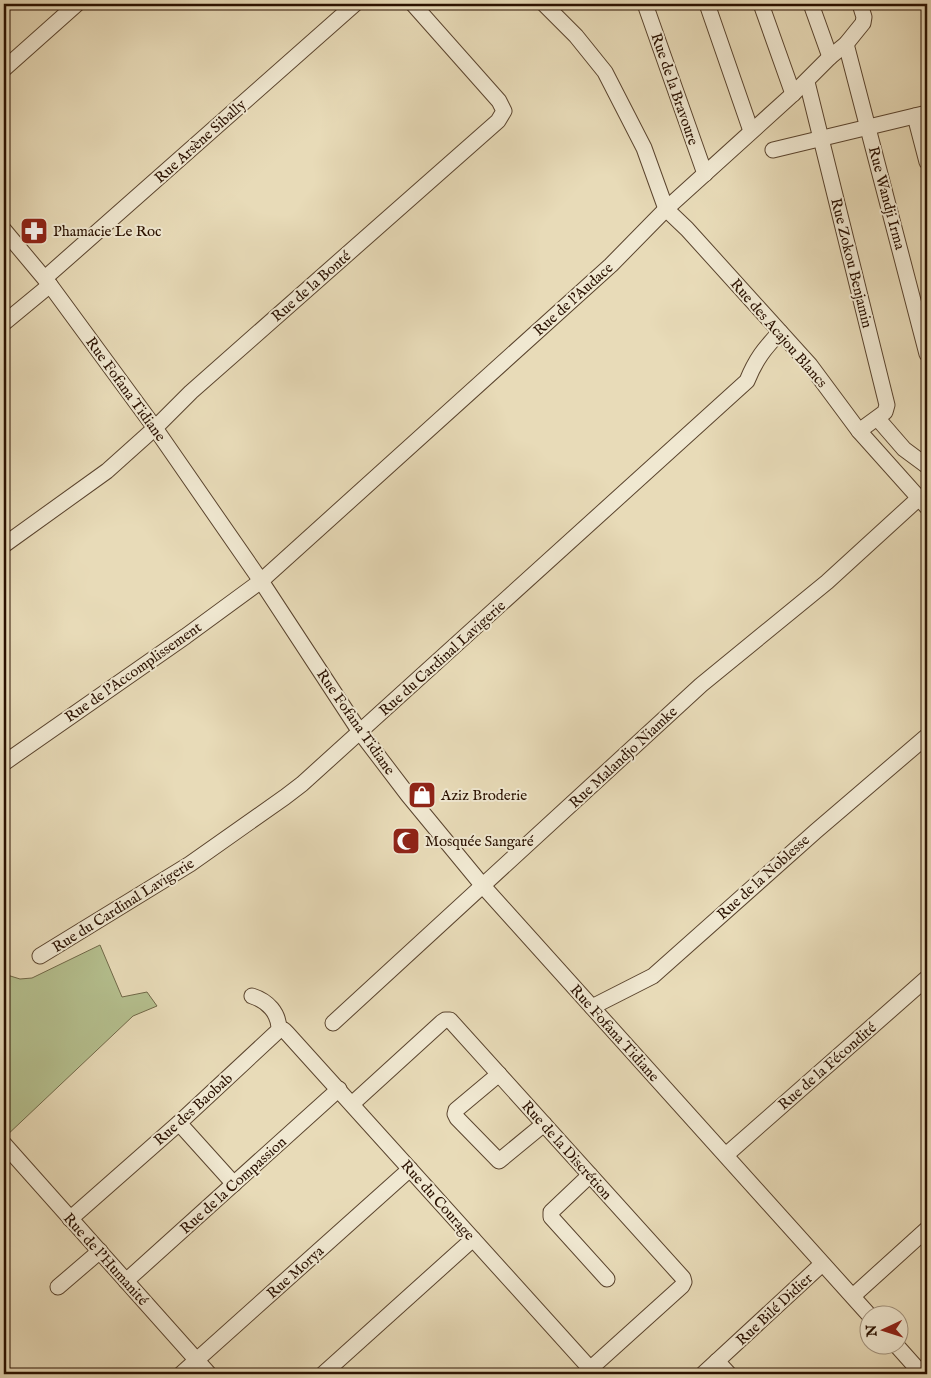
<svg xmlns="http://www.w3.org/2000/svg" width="931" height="1378" viewBox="0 0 931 1378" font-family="'IM FELL English',serif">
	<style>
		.green { fill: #b5c08f; stroke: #706848 }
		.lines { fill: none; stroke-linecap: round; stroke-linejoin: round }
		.minor-casing { stroke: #5a442e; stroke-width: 17 }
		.minor { stroke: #f0e8d1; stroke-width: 15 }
		.labels { text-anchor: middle; stroke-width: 4; stroke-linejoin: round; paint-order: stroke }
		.street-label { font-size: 15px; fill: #2a1100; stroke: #f0e8d1 }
		.poi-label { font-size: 15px; fill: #2a1100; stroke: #f0e8d1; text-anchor: start }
	</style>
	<rect width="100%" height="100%" fill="#e8dbb8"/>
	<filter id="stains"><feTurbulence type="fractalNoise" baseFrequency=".004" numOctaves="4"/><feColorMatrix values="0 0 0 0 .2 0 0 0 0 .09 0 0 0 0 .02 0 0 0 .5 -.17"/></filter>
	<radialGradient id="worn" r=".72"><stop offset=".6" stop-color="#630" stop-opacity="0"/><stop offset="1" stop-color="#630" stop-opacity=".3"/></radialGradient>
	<!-- green -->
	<polygon class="green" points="100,945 122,997 147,992 157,1006 133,1016 4,1138 4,1128 7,1122 4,1107 4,974 20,979 32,978"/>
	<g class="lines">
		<defs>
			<g id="minor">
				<polyline points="544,4 576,36 605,72 644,148 666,209 687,229 810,365 859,431 927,507"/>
				<polyline points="645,4 705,174"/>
				<polyline points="707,4 751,131"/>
				<polyline points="761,4 793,94"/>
				<polyline points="811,4 830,57"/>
				<polyline points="846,44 927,354"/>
				<polyline points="4,69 77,4"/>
				<polyline points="807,82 887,405 885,412 859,431"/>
				<polyline points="915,116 927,162"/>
				<polyline points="773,150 927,113"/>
				<polyline points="4,230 50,285 155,428 261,581 360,732 408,795 483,886 870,1316"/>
				<polyline points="45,278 355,4"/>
				<polyline points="4,323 50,285"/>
				<polyline points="878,419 904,449 927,466"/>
				<polyline points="4,545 107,471 155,428 191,392 498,121 504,111 499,101 413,4"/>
				<polyline points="4,763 186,636 261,581 611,265 666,209 793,94 830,57 846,44 863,23 864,17 860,4"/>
				<path d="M40,956L190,864L285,797L302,784L747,381C756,359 764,349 780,332"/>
				<polyline points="592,1007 653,976 816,831 927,736"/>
				<polyline points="333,1023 701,685 827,582 919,498"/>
				<polyline points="279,1030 284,1030 287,1033 595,1374"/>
				<polyline points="499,1074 456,1110 455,1114 457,1118 499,1161 544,1124"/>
				<polyline points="352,1104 442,1022 445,1020 450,1020 683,1278 684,1282 682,1286 590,1369"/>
				<polyline points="179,1123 234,1184"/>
				<polyline points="4,1144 209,1374"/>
				<polyline points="726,1155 927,978"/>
				<polyline points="590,1175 551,1212 551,1217 607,1279"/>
				<path d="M70,1219L179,1123L279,1030C279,1013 268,1001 252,996"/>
				<polyline points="126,1281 339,1089"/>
				<polyline points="58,1287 100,1251"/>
				<polyline points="853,1296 927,1229"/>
				<polyline points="897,1346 922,1374"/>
				<polyline points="717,1361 729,1374"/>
				<polyline points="181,1374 410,1169"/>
				<polyline points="323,1374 473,1239"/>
				<polyline points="703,1374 822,1264"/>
			</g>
		</defs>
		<!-- minor casing -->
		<use href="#minor" class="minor-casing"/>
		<!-- minor -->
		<use href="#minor" class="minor"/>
	</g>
	<!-- icons -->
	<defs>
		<symbol id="pharmacy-square" viewBox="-11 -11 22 22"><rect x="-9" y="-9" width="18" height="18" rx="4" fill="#8f2418" stroke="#f0e8d1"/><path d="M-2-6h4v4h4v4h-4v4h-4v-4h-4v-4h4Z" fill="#fff"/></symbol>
		<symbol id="shop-square" viewBox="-11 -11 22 22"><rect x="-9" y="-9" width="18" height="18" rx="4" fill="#8f2418" stroke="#f0e8d1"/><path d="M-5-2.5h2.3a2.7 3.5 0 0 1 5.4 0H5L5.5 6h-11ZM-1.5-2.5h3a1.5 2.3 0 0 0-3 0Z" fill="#fff"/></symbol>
		<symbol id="mosque-square" viewBox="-11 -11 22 22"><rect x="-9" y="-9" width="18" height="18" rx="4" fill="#8f2418" stroke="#f0e8d1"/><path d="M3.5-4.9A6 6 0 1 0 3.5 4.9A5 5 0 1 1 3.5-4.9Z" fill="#fff"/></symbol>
	</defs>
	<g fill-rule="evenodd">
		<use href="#pharmacy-square" x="18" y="215" width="32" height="32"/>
		<use href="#shop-square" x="406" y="779" width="32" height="32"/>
		<use href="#mosque-square" x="390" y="825" width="32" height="32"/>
	</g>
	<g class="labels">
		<!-- street labels -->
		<g class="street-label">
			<text transform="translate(675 89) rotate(71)" y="5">Rue de la Bravoure</text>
			<text transform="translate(200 141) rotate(-42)" y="5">Rue Arsène Sibally</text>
			<text transform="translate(887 198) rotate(75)" y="5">Rue Wandji Irma</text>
			<text transform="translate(852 263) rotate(76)" y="5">Rue Zokou Benjamin</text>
			<text transform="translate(311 286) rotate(-41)" y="5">Rue de la Bonté</text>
			<text transform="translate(573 299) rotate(-42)" y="5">Rue de l'Audace</text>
			<text transform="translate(779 333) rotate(49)" y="5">Rue des Acajou Blancs</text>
			<text transform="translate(126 389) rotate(54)" y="5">Rue Fofana Tidiane</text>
			<text transform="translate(442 658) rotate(-42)" y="5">Rue du Cardinal Lavigerie</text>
			<text transform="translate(133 672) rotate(-35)" y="5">Rue de l'Accomplissement</text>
			<text transform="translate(356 722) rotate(55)" y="5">Rue Fofana Tidiane</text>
			<text transform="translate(623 757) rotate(-43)" y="5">Rue Malandjo Niamke</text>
			<text transform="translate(763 877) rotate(-42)" y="5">Rue de la Noblesse</text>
			<text transform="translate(123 905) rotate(-32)" y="5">Rue du Cardinal Lavigerie</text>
			<text transform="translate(615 1033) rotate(48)" y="5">Rue Fofana Tidiane</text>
			<text transform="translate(827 1066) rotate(-41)" y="5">Rue de la Fécondité</text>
			<text transform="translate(193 1109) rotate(-42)" y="5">Rue des Baobab</text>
			<text transform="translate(567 1150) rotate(48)" y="5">Rue de la Discrétion</text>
			<text transform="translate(233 1185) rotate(-42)" y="5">Rue de la Compassion</text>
			<text transform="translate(438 1200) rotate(48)" y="5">Rue du Courage</text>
			<text transform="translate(106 1259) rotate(48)" y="5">Rue de l'Humanité</text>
			<text transform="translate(295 1272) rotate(-42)" y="5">Rue Morya</text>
			<text transform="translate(774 1309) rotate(-43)" y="5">Rue Bilé Didier</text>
		</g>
		<!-- poi labels -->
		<g class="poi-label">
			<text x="53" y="236">Phamacie Le Roc</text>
			<text x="441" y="800">Aziz Broderie</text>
			<text x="425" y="846">Mosquée Sangaré</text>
		</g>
	</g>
	<!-- margin -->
	<rect width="931" height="1378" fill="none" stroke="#e8dbb8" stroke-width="20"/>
	<rect x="5" y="5" width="921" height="1368" fill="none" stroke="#2a1100" stroke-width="2.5"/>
	<rect x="10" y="10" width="911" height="1358" fill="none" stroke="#2a1100"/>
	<!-- north arrow -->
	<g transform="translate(884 1330) rotate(266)"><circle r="24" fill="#f0e8d1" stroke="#a1927d"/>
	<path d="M0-4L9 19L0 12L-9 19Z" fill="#8f2418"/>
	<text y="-8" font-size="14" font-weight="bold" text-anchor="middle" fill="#2a1100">N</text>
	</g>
	<rect width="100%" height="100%" filter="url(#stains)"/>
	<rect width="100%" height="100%" fill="url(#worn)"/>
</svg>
